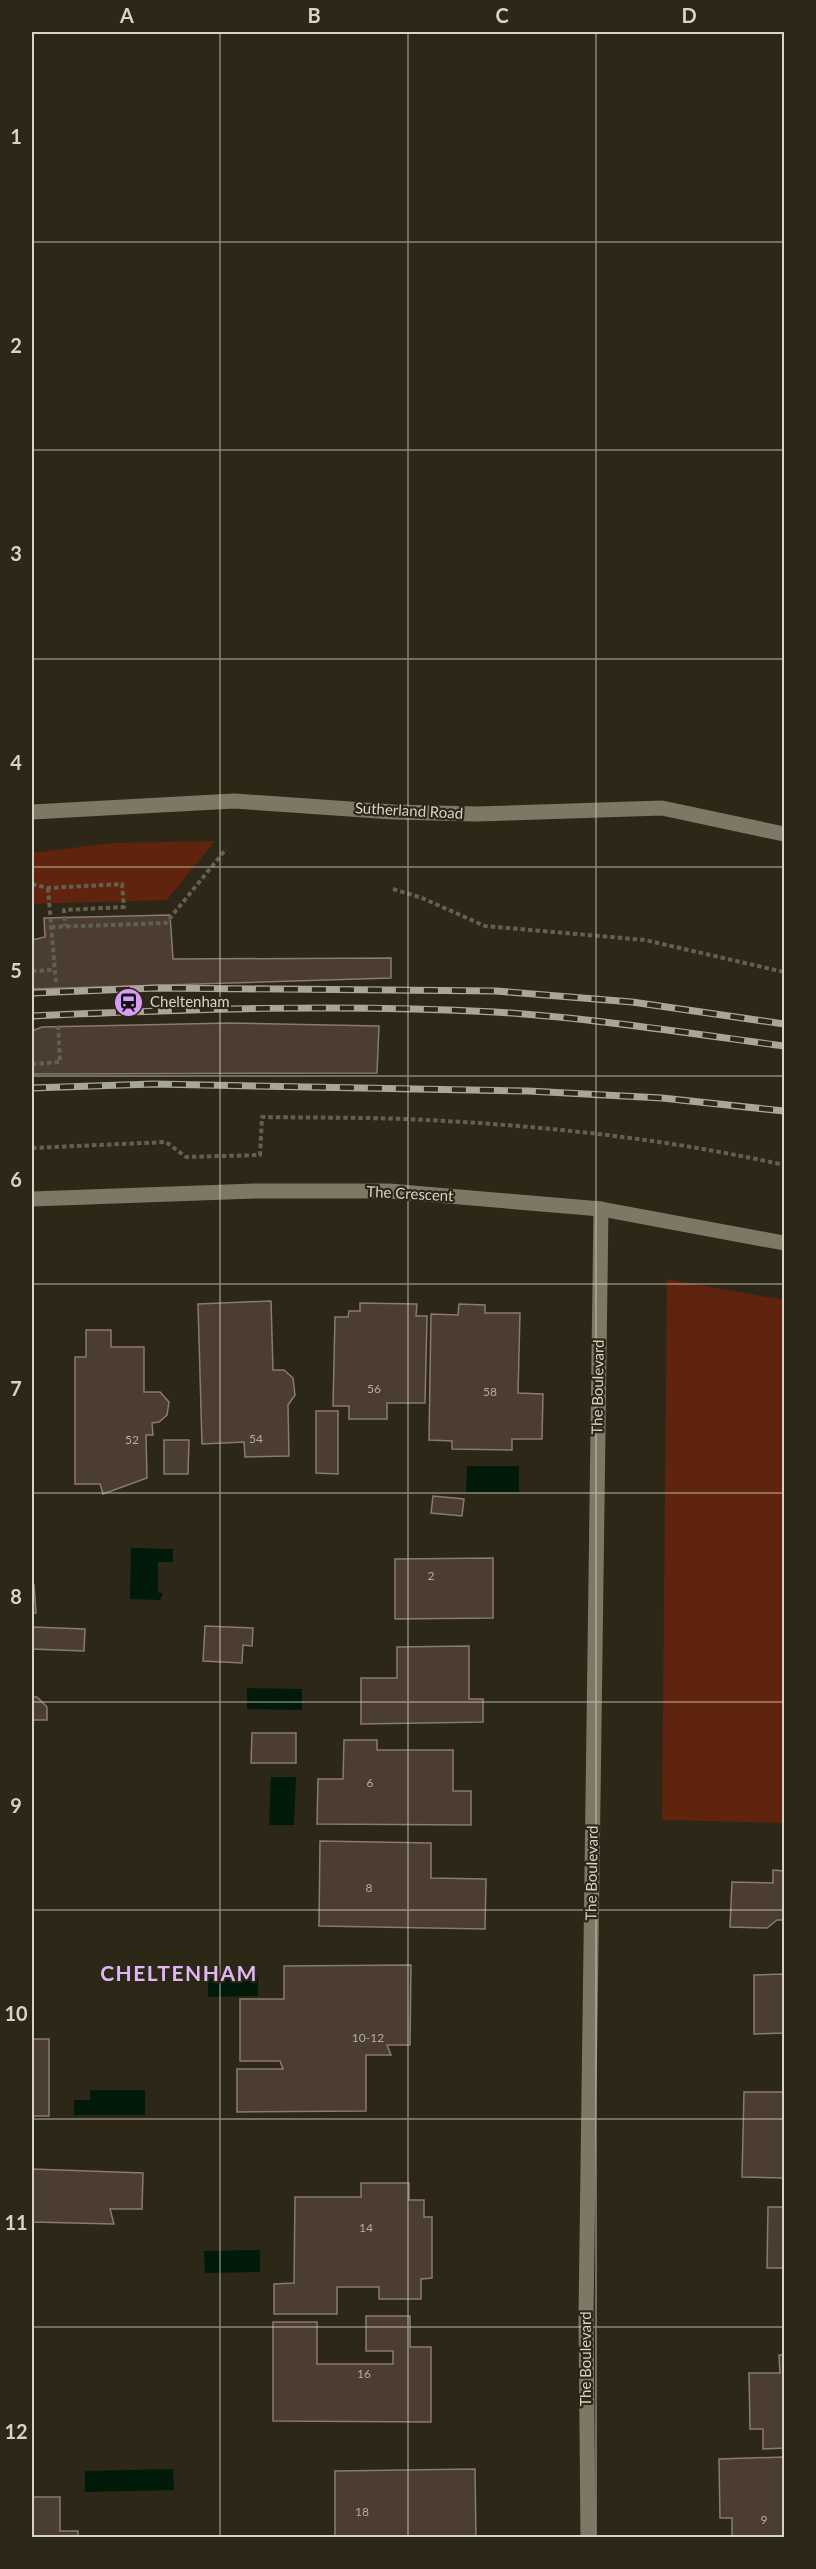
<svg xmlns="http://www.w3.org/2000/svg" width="816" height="2569" viewBox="0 0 816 2569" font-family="Lato,sans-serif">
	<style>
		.green { fill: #5f230e }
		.water { fill: #011a0a }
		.building { fill: #4b3d2f; stroke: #8a7b6b; stroke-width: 1.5 }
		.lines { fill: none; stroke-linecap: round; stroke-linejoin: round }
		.path { stroke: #646051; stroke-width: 4; stroke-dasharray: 4.5 3; stroke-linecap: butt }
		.minor { stroke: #7d7864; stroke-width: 15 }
		.rail-casing { stroke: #a9a599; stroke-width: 7 }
		.rail { stroke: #2c2716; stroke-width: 4.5; stroke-dasharray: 14; stroke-linecap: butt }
		.grid { fill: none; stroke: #d6d3c8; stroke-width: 1.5; stroke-opacity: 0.55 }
		.labels { text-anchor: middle; stroke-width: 4.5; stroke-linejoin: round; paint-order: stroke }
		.number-label { font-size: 12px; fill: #b3aea2 }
		.street-label { font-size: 15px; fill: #d6d3c8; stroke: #2c2716 }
		.poi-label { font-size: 15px; fill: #d6d3c8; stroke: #2c2716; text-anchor: start }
		.district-label { font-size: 21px; font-weight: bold; letter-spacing: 1.5px; fill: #e0b6f7; stroke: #2c2716 }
		.neatline { fill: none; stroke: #d6d3c8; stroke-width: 2 }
		.grid-label { font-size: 20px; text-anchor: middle; font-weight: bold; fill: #d6d3c8 }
	</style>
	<rect width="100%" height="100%" fill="#2c2716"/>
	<!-- green -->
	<g class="green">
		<polygon points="215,841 167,900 32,904 32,853 112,843"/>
		<polygon points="667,1279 784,1300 784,1823 662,1820"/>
	</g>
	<!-- water -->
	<g class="water">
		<polygon points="467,1466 519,1466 519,1492 466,1492"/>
		<polygon points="131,1548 173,1549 173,1562 158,1562 158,1592 163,1594 160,1600 130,1599"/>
		<polygon points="247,1688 302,1689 302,1710 247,1709"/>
		<polygon points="271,1777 296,1777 294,1825 269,1825"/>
		<polygon points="258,1976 258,1996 208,1997 208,1978"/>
		<polygon points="90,2090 145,2090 145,2115 74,2115 74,2100 90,2100"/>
		<polygon points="260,2250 260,2272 205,2273 204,2251"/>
		<polygon points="173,2469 174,2490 85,2492 85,2471"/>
	</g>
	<!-- building -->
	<g class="building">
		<polygon points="170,915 173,959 391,958 391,978 32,989 32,940 45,937 44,918"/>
		<polygon points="230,1023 379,1026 377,1073 32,1074 32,1031 42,1027"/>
		<polygon points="271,1301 273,1370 284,1370 293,1378 295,1395 288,1405 289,1456 245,1457 244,1442 202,1444 198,1304"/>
		<polygon points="360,1303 417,1304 416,1316 427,1316 425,1403 387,1403 387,1419 349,1419 349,1406 333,1406 335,1317 348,1317 349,1311 360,1311"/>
		<polygon points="459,1304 485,1305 485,1313 520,1313 518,1393 543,1394 542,1439 512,1439 512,1450 452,1449 452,1441 429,1440 431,1314 458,1315"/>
		<polygon points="86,1330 111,1330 111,1347 144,1347 144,1392 160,1392 169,1402 167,1415 159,1422 152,1423 153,1435 146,1435 147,1478 103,1494 100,1484 75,1484 75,1357 86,1357"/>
		<polygon points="316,1411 338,1411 338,1474 316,1473"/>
		<polygon points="164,1440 189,1440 188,1474 164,1474"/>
		<polygon points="433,1496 464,1499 462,1516 431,1513"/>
		<polygon points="493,1558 493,1618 395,1619 395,1559"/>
		<polygon points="32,1585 34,1585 36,1613 32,1613"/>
		<polygon points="205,1626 253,1628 252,1646 243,1645 242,1663 203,1661"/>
		<polygon points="32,1627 85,1629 84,1651 32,1649"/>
		<polygon points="469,1646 469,1699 483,1699 483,1722 361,1724 361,1678 397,1678 397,1647"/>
		<polygon points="32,1697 37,1697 47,1707 47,1720 32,1720"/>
		<polygon points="252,1733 296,1733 296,1763 251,1763"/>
		<polygon points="344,1740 377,1740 377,1750 453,1750 453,1791 471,1791 471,1825 317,1824 318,1779 343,1779"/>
		<polygon points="320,1841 431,1843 431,1878 486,1879 485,1929 319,1926"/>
		<polygon points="773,1870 784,1871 784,1920 777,1920 767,1928 730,1927 732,1882 773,1883"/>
		<polygon points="411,1965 410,2045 387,2045 391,2055 366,2055 366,2111 237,2112 237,2069 283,2069 280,2061 240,2061 240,1999 284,1999 284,1966"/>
		<polygon points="784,1974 784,2033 754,2034 754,1975"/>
		<rect x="32" y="2039" width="17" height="77"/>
		<polygon points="744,2092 784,2092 784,2178 742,2177"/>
		<polygon points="32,2169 143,2173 142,2209 110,2209 114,2224 32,2222"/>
		<polygon points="361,2183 409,2183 409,2200 424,2200 424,2217 432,2217 432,2278 421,2279 421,2299 379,2299 379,2287 337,2287 337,2314 274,2314 274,2284 294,2283 295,2197 361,2197"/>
		<polygon points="768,2207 784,2207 784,2268 767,2268"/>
		<polygon points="366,2316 410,2316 410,2347 431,2347 431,2422 273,2421 273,2322 317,2322 317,2364 393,2364 393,2351 366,2351"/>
		<polygon points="779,2355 784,2355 784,2448 763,2449 763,2429 750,2429 749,2373 780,2373"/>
		<polygon points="784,2457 784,2538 732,2538 732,2518 720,2518 719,2459"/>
		<polygon points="475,2469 476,2538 335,2538 335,2471"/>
		<polygon points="32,2497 60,2497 60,2531 78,2531 78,2538 32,2538"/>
	</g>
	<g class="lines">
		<!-- path -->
		<g class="path">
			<polyline points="32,884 48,888 122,884 124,907 64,910 65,926"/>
			<polyline points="48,888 56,984"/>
			<polyline points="393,889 422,898 485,926 645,940 784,972"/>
			<polyline points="51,927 166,923 226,849"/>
			<polyline points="32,971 54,970"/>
			<polyline points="32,1064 60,1062 58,1024"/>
			<path d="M32,1148L166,1142L186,1157L260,1155L262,1117C317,1118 372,1117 427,1120C546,1126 668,1139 784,1165"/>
		</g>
		<!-- minor -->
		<g class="minor">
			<polyline points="32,812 234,801 393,812 477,814 662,808 784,834"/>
			<polyline points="32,1199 255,1191 389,1191 601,1209 784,1243"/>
			<polyline points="588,2538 586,2316 601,1209"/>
		</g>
		<defs>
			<g id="rail">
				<polyline points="32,993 156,988 496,991 632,1002 784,1024"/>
				<path d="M32,1016C186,1009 341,1004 495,1012C592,1018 688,1033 784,1046"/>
				<polyline points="32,1088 153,1084 528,1091 662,1098 784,1111"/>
			</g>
		</defs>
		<!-- rail casing -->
		<use href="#rail" class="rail-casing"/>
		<!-- rail -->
		<use href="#rail" class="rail"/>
	</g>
	<!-- grid -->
	<path class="grid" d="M220,32V2538M408,32V2538M596,32V2538M32,242H784M32,450H784M32,659H784M32,867H784M32,1076H784M32,1284H784M32,1493H784M32,1702H784M32,1910H784M32,2119H784M32,2327H784"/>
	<!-- icons -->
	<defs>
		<symbol id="station-disc" viewBox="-11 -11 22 22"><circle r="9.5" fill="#d89bf8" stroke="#2c2716"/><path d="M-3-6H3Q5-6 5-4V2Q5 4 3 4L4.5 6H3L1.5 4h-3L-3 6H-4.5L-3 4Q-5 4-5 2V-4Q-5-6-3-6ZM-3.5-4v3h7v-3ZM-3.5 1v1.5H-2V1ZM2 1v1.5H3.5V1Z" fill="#111"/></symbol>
	</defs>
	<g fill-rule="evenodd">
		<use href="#station-disc" x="112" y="986" width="33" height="33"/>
	</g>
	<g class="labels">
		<!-- number labels -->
		<g class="number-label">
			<text x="374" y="1393">56</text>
			<text x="490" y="1396">58</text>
			<text x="256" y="1443">54</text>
			<text x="132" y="1444">52</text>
			<text x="431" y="1580">2</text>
			<text x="370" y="1787">6</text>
			<text x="369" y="1892">8</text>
			<text x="368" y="2042">10-12</text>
			<text x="366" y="2232">14</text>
			<text x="364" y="2378">16</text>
			<text x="362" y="2516">18</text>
			<text x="764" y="2524">9</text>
		</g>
		<!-- street labels -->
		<g class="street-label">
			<text transform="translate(409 811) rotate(3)" y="5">Sutherland Road</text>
			<text transform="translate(410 1194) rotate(3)" y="5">The Crescent</text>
			<text transform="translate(598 1387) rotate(-89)" y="5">The Boulevard</text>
			<text transform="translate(592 1873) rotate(-89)" y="5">The Boulevard</text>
			<text transform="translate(586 2359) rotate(-90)" y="5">The Boulevard</text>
		</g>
		<!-- poi labels -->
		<g class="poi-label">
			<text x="150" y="1007">Cheltenham</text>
		</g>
		<!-- district labels -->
		<g class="district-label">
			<text x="179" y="1981">CHELTENHAM</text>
		</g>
	</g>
	<!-- border -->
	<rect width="816" height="2569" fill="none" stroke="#2c2716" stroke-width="66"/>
	<rect x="33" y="33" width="750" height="2503" class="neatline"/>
	<g class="grid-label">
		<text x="127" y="23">A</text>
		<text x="314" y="23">B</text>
		<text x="502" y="23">C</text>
		<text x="689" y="23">D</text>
		<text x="16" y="144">1</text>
		<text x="16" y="353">2</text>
		<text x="16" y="561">3</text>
		<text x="16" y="770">4</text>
		<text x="16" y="978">5</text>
		<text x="16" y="1187">6</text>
		<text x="16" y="1396">7</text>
		<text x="16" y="1604">8</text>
		<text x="16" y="1813">9</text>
		<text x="16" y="2021">10</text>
		<text x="16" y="2230">11</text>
		<text x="16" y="2439">12</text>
	</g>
</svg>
